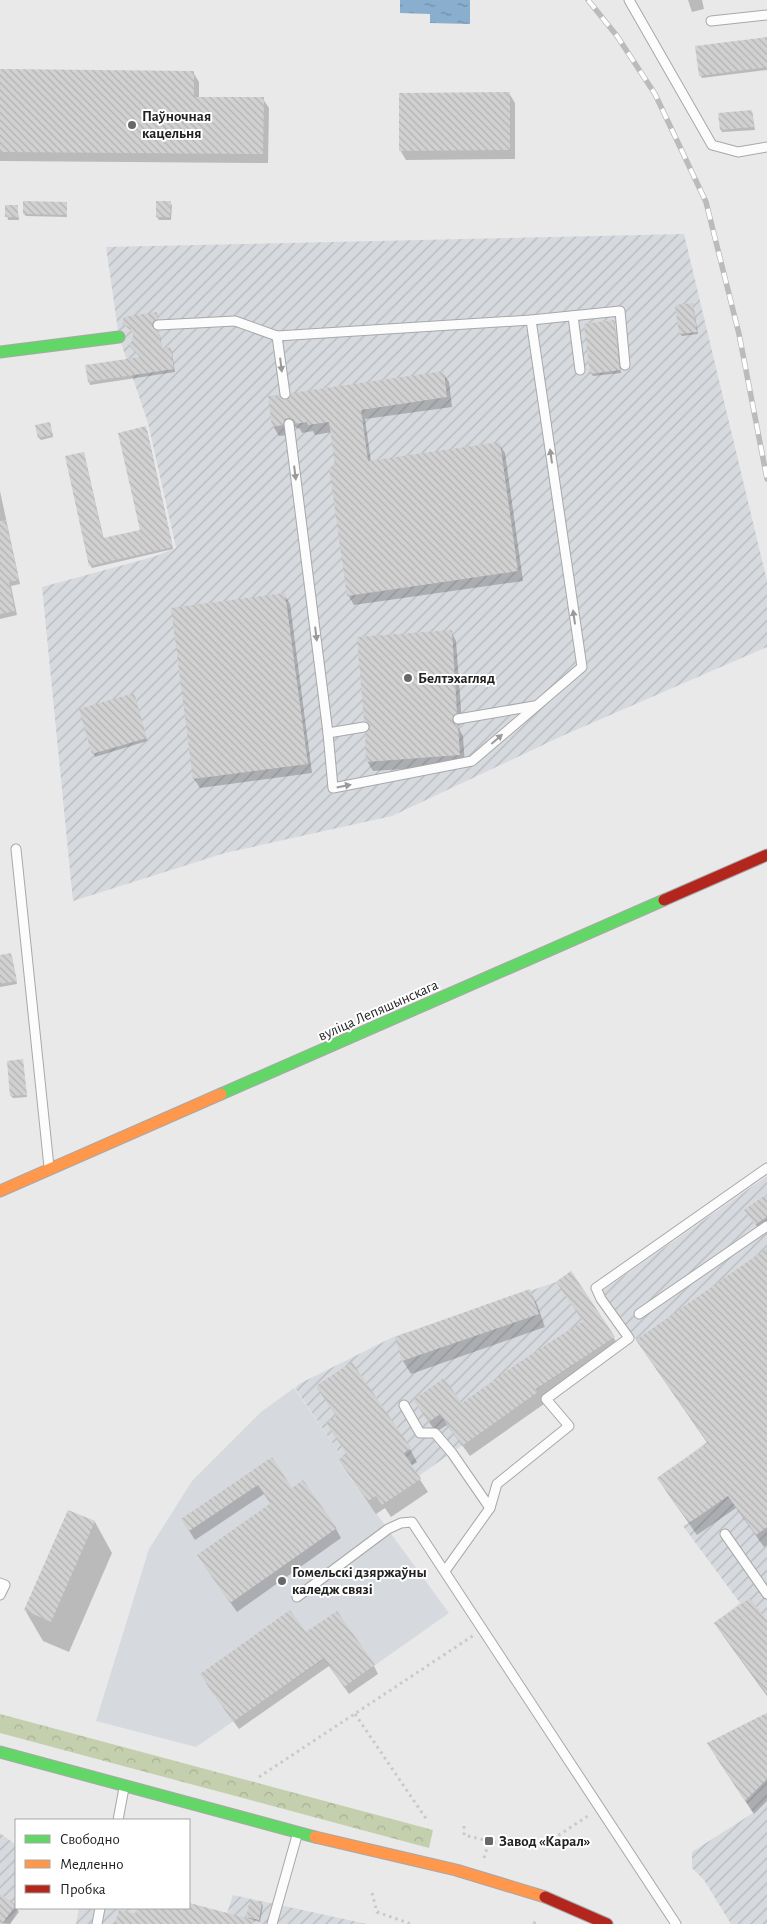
<svg xmlns="http://www.w3.org/2000/svg" width="767" height="1924" viewBox="0 0 767 1924" font-family="'Alegreya Sans',sans-serif">
	<style>
		.built { fill: #d6d9dd }
		.industrial { fill: url(#industrial-furrows) }
		.forest { fill: url(#forest-crowns) }
		.water { fill: url(#water-ripples) }
		.shadow { fill: #0003 }
		.building { fill: url(#building-back-hatch) }
		.lines { fill: none; stroke-linecap: round; stroke-linejoin: round }
		.lane-casing { stroke: #a8a8a8; stroke-width: 11 }
		.fast-casing { stroke: #a8a8a8; stroke-width: 13 }
		.slow-casing { stroke: #a8a8a8; stroke-width: 13 }
		.jam-casing { stroke: #a8a8a8; stroke-width: 13 }
		.path { stroke: #c9c9c9; stroke-width: 3; stroke-dasharray: 2.5 4; stroke-linecap: butt }
		.lane { stroke: #fcfcfc; stroke-width: 9 }
		.fast { stroke: #63d668; stroke-width: 11 }
		.slow { stroke: #ff974d; stroke-width: 11 }
		.jam { stroke: #b3261e; stroke-width: 11 }
		.rail-casing { stroke: #babbbb; stroke-width: 5.5 }
		.rail { stroke: #fff; stroke-width: 4; stroke-dasharray: 11; stroke-linecap: butt }
		.oneway { fill: #9a9a9a }
		.poi-dot { fill: #686869; stroke: #fff; stroke-width: 2 }
		.labels { text-anchor: middle; stroke-width: 4; stroke-linejoin: round; paint-order: stroke }
		.poi-label { font-size: 15px; font-weight: bold; fill: #222223; stroke: #fff; text-anchor: start }
		.street-label { font-size: 15px; fill: #222223; stroke: #fff }
	</style>
	<defs>
		<pattern id="industrial-furrows" width="10" height="10" patternUnits="userSpaceOnUse" patternTransform="scale(1.25)"><rect width="10" height="10" fill="#d6d9dd"/><path d="M-1 1l2-2M0 10L10 0M9 11l2-2" fill="none" stroke="#b7babd"/></pattern>
		<pattern id="forest-crowns" width="20" height="18" patternUnits="userSpaceOnUse" patternTransform="scale(1.25)"><rect width="20" height="18" fill="#c4cfae"/><path d="M2 6a3 3 0 1 1 6 0M12 15a3 3 0 1 1 6 0" fill="none" stroke="#a8b195"/></pattern>
		<pattern id="water-ripples" width="26" height="14" patternUnits="userSpaceOnUse" patternTransform="scale(1.25)"><rect width="26" height="14" fill="#8aaece"/><path d="M2 4q2-2 4 0t4 0M15 11q2-2 4 0t4 0" fill="none" stroke="#708da7"/></pattern>
		<pattern id="building-back-hatch" width="6" height="6" patternUnits="userSpaceOnUse" patternTransform="scale(1.25)"><rect width="6" height="6" fill="#d2d1d2"/><path d="M-1 5l2 2M0 0l6 6M5-1l2 2" fill="none" stroke="#b4b3b4"/></pattern>
	</defs>
	<rect width="100%" height="100%" fill="#e9e9ea"/>
	<!-- built -->
	<polygon class="built" points="294,1388 342,1457 338,1461 449,1613 344,1687 324,1659 196,1747 96,1721 149,1549 192,1481 261,1412"/>
	<!-- industrial -->
	<g class="industrial">
		<polygon points="684,234 767,581 767,647 562,736 392,816 225,853 73,901 42,587 153,557 176,548 148,423 119,337 106,247"/>
		<polygon points="767,1176 767,1694 714,1623 740,1603 683,1526 689,1523 657,1478 707,1442 602,1291"/>
		<polygon points="571,1271 615,1337 537,1389 538,1392 420,1475 421,1479 382,1505 376,1496 368,1501 338,1460 342,1457 295,1388 299,1384 393,1337 556,1282"/>
		<polygon points="767,1713 767,1924 731,1924 704,1880 692,1868 692,1852 753,1813 707,1743"/>
		<polygon points="0,1833 16,1845 16,1908 19,1908 10,1924 0,1924"/>
		<polygon points="233,1895 367,1924 76,1924 79,1908 189,1908 189,1903 227,1913"/>
	</g>
	<!-- forest -->
	<polygon class="forest" points="0,1714 433,1830 429,1848 0,1733"/>
	<!-- water -->
	<polygon class="water" points="400,0 470,0 470,24 430,23 430,14 400,13"/>
	<!-- shadow -->
	<g class="shadow">
		<polygon points="688,0 702,0 704,9 692,12"/>
		<polygon points="767,38 767,70 702,78 700,75"/>
		<polygon points="0,70 193,72 199,82 199,98 263,99 269,108 268,163 0,161"/>
		<polygon points="509,93 515,103 515,159 406,160 400,150"/>
		<polygon points="752,111 755,130 722,132 721,130"/>
		<polygon points="66,203 67,217 26,216 24,214"/>
		<polygon points="170,203 172,205 171,220 159,220 157,217"/>
		<polygon points="6,206 17,206 19,220 8,220"/>
		<polygon points="693,304 698,334 682,336 680,334"/>
		<polygon points="158,316 158,322 154,325 153,329 160,335 162,350 170,349 172,352 175,372 90,385 89,382 141,358 130,346 134,336 132,331 123,324"/>
		<polygon points="614,321 621,373 593,376 591,373"/>
		<polygon points="443,373 449,382 452,407 365,419 371,462 499,444 505,453 523,581 354,605 348,595 332,432 315,435 313,431 302,433 300,429 295,427 290,429 288,435 279,436 273,426 280,399 285,402"/>
		<polygon points="50,424 53,437 41,440 39,438"/>
		<polygon points="147,430 173,549 92,568 90,565 84,453 104,540 141,531"/>
		<polygon points="0,491 20,584 11,586 17,615 0,619"/>
		<polygon points="284,594 290,604 312,773 200,788 194,779"/>
		<polygon points="451,631 456,641 462,723 458,727 463,736 465,765 373,771 367,761 370,729 365,720"/>
		<polygon points="135,697 147,741 95,757 80,710"/>
		<polygon points="0,957 12,957 17,984 0,987"/>
		<polygon points="22,1060 27,1097 13,1098 11,1096"/>
		<polygon points="767,1196 767,1226 760,1231 750,1216"/>
		<polygon points="767,1249 767,1545 764,1547 736,1508 697,1535 666,1491 659,1478 708,1444 637,1341"/>
		<polygon points="571,1273 621,1349 542,1401 544,1404 470,1456 447,1425 436,1432 422,1412 462,1405 584,1322 565,1293"/>
		<polygon points="530,1291 537,1304 545,1327 411,1374 403,1361 396,1338"/>
		<polygon points="352,1363 410,1449 417,1462 411,1466 428,1492 391,1517 385,1508 376,1514 340,1461 348,1455 337,1417 317,1387"/>
		<polygon points="271,1458 292,1490 336,1529 341,1538 237,1612 204,1565 271,1504 264,1494 195,1540 188,1529"/>
		<polygon points="69,1511 95,1522 112,1553 69,1652 43,1641 25,1610"/>
		<polygon points="750,1599 767,1624 767,1696 724,1637 716,1624"/>
		<polygon points="305,1634 374,1666 378,1674 349,1694 329,1666 239,1729 206,1683"/>
		<polygon points="767,1715 767,1801 754,1814 716,1757"/>
		<polygon points="0,1895 15,1906 19,1912 10,1924 0,1923"/>
		<polygon points="189,1904 230,1915 235,1924 116,1924 136,1916 138,1908 189,1908"/>
		<polygon points="262,1904 263,1906 260,1922 249,1919 247,1917"/>
	</g>
	<!-- building -->
	<g class="building">
		<polygon points="767,37 767,67 699,76 695,46"/>
		<polygon points="0,69 194,71 194,97 264,97 263,154 0,152"/>
		<polygon points="510,92 510,150 399,151 399,93"/>
		<polygon points="752,110 754,127 720,130 718,113"/>
		<polygon points="23,201 67,202 67,215 23,214"/>
		<polygon points="156,201 171,201 170,217 156,217"/>
		<rect x="5" y="205" width="13" height="12"/>
		<polygon points="693,303 697,332 679,334 675,305"/>
		<polygon points="157,312 158,319 153,322 152,326 155,330 159,331 162,349 171,347 174,369 88,382 85,365 140,357 129,346 132,342 133,335 130,328 122,324 124,317"/>
		<polygon points="614,320 620,370 590,374 584,324"/>
		<polygon points="444,371 447,397 361,410 368,461 500,442 518,571 347,596 329,467 335,466 329,422 308,425 307,422 295,424 294,420 289,418 285,419 283,425 272,427 268,396 279,395 280,398 285,400 289,399 291,393"/>
		<polygon points="50,422 53,435 38,438 35,425"/>
		<polygon points="146,426 173,547 89,566 65,456 84,452 103,538 140,530 118,433"/>
		<polygon points="6,520 19,580 9,582 15,611 0,614 0,521"/>
		<polygon points="285,593 308,764 193,779 171,608"/>
		<polygon points="452,630 457,713 454,715 452,720 454,723 458,725 460,755 366,762 365,733 368,731 370,726 368,723 364,721 357,637"/>
		<polygon points="134,693 147,738 92,754 79,709"/>
		<polygon points="11,953 17,981 0,984 0,955"/>
		<polygon points="23,1059 27,1095 10,1096 7,1061"/>
		<polygon points="767,1194 767,1217 755,1225 744,1210"/>
		<polygon points="767,1248 767,1527 756,1535 728,1496 689,1523 657,1478 708,1443 636,1340"/>
		<polygon points="571,1271 615,1337 536,1389 538,1392 462,1446 440,1414 429,1422 413,1400 444,1378 462,1403 518,1363 583,1321 556,1282"/>
		<polygon points="530,1289 539,1314 402,1361 395,1337"/>
		<polygon points="352,1362 411,1448 404,1453 421,1479 382,1505 376,1496 368,1501 338,1460 347,1454 326,1423 336,1416 316,1386"/>
		<polygon points="272,1457 292,1488 303,1480 337,1528 230,1603 197,1555 271,1503 258,1485 189,1531 181,1519"/>
		<polygon points="68,1510 95,1521 51,1622 24,1610"/>
		<polygon points="750,1598 767,1621 767,1694 714,1623"/>
		<polygon points="290,1610 306,1632 337,1611 375,1665 344,1687 324,1658 233,1722 200,1674"/>
		<polygon points="767,1713 767,1779 745,1801 707,1743"/>
		<polygon points="0,1894 16,1905 2,1924 0,1924"/>
		<polygon points="250,1900 262,1902 259,1920 246,1917"/>
		<polygon points="189,1903 253,1920 252,1924 115,1924 119,1910 135,1914 137,1908 189,1908"/>
	</g>
	<g class="lines">
		<defs>
			<g id="lane">
				<polyline points="629,0 712,145 738,152 767,147"/>
				<polyline points="711,21 767,15"/>
				<polyline points="573,316 580,370"/>
				<polyline points="158,325 235,321 277,336 531,320 620,311 625,365"/>
				<polyline points="277,336 285,394"/>
				<polyline points="289,424 328,733 364,727"/>
				<polyline points="458,719 534,706"/>
				<polyline points="328,733 333,788 472,761 582,667 531,320"/>
				<polyline points="16,849 49,1167"/>
				<polyline points="639,1314 767,1226"/>
				<polyline points="404,1405 420,1433 435,1433 452,1453 490,1508"/>
				<polyline points="725,1534 767,1594"/>
				<polyline points="445,1571 490,1508 497,1484 569,1426 546,1399 629,1338 601,1299 596,1288 767,1168"/>
				<polyline points="0,1583 5,1585 0,1595"/>
				<polyline points="297,1597 388,1529 401,1523 412,1522 676,1924"/>
				<polyline points="118,1820 124,1788"/>
				<polyline points="97,1924 100,1908"/>
				<polyline points="272,1924 298,1832"/>
			</g>
			<g id="fast">
				<polyline points="0,352 119,337"/>
				<polyline points="221,1094 664,900"/>
				<polyline points="0,1752 315,1837"/>
			</g>
			<g id="slow">
				<polyline points="0,1191 221,1094"/>
				<polyline points="315,1837 456,1870 545,1897"/>
			</g>
			<g id="jam">
				<polyline points="664,900 767,855"/>
				<polyline points="545,1897 607,1924"/>
			</g>
		</defs>
		<!-- lane casing -->
		<use href="#lane" class="lane-casing"/>
		<!-- fast casing -->
		<use href="#fast" class="fast-casing"/>
		<!-- slow casing -->
		<use href="#slow" class="slow-casing"/>
		<!-- jam casing -->
		<use href="#jam" class="jam-casing"/>
		<!-- path -->
		<g class="path">
			<polyline points="355,1714 427,1820"/>
			<polyline points="259,1777 474,1635"/>
			<polyline points="464,1826 464,1835 505,1845 508,1838"/>
			<polyline points="542,1846 591,1814"/>
			<polyline points="484,1858 489,1841"/>
			<polyline points="372,1893 377,1912 411,1924"/>
			<polyline points="534,1924 536,1920"/>
		</g>
		<!-- lane -->
		<use href="#lane" class="lane"/>
		<!-- fast -->
		<use href="#fast" class="fast"/>
		<!-- slow -->
		<use href="#slow" class="slow"/>
		<!-- jam -->
		<use href="#jam" class="jam"/>
		<defs>
			<polyline id="rail" points="588,0 617,36 655,94 706,202 739,334 767,479"/>
		</defs>
		<!-- rail casing -->
		<use href="#rail" class="rail-casing"/>
		<!-- rail -->
		<use href="#rail" class="rail"/>
	</g>
	<!-- one-way arrows -->
	<defs><path id="oneway-solid" d="M-6-.8H1V-3.2L6.5 0L1 3.2V.8H-6Z" transform="scale(1.25)"/></defs>
	<g class="oneway">
		<use href="#oneway-solid" transform="translate(281 365) rotate(83)"/>
		<use href="#oneway-solid" transform="translate(551 456) rotate(-98)"/>
		<use href="#oneway-solid" transform="translate(295 473) rotate(83)"/>
		<use href="#oneway-solid" transform="translate(574 617) rotate(-98)"/>
		<use href="#oneway-solid" transform="translate(316 634) rotate(83)"/>
		<use href="#oneway-solid" transform="translate(497 739) rotate(-41)"/>
		<use href="#oneway-solid" transform="translate(344 786) rotate(-11)"/>
	</g>
	<!-- markers -->
	<g class="poi-dot">
		<circle cx="132" cy="125" r="5"/>
		<circle cx="408" cy="678" r="5"/>
		<circle cx="282" cy="1581" r="5"/>
		<rect x="484" y="1836" width="10" height="10" rx="2.5"/>
	</g>
	<g class="labels">
		<!-- poi labels -->
		<g class="poi-label">
			<text x="142" y="121">Паўночная<tspan x="142" dy="17">кацельня</tspan></text>
			<text x="418" y="683">Белтэхагляд</text>
			<text x="292" y="1577">Гомельскі дзяржаўны<tspan x="292" dy="17">каледж связі</tspan></text>
			<text x="499" y="1846">Завод «Карал»</text>
		</g>
		<!-- street labels -->
		<g class="street-label">
			<text transform="translate(378 1010) rotate(-24)" y="5">вуліца Лепяшынскага</text>
		</g>
	</g>
	<!-- legend -->
	<rect x="15" y="1819" width="175" height="90" fill="#ffffff" stroke="#a7a7a7"/>
	<rect x="25" y="1835" width="25" height="8" fill="#63d668" stroke="#a7a7a7"/>
	<text x="60" y="1844" font-size="15" fill="#222223">Свободно</text>
	<rect x="25" y="1860" width="25" height="8" fill="#ff974d" stroke="#a7a7a7"/>
	<text x="60" y="1869" font-size="15" fill="#222223">Медленно</text>
	<rect x="25" y="1885" width="25" height="8" fill="#b3261e" stroke="#a7a7a7"/>
	<text x="60" y="1894" font-size="15" fill="#222223">Пробка</text>
</svg>
